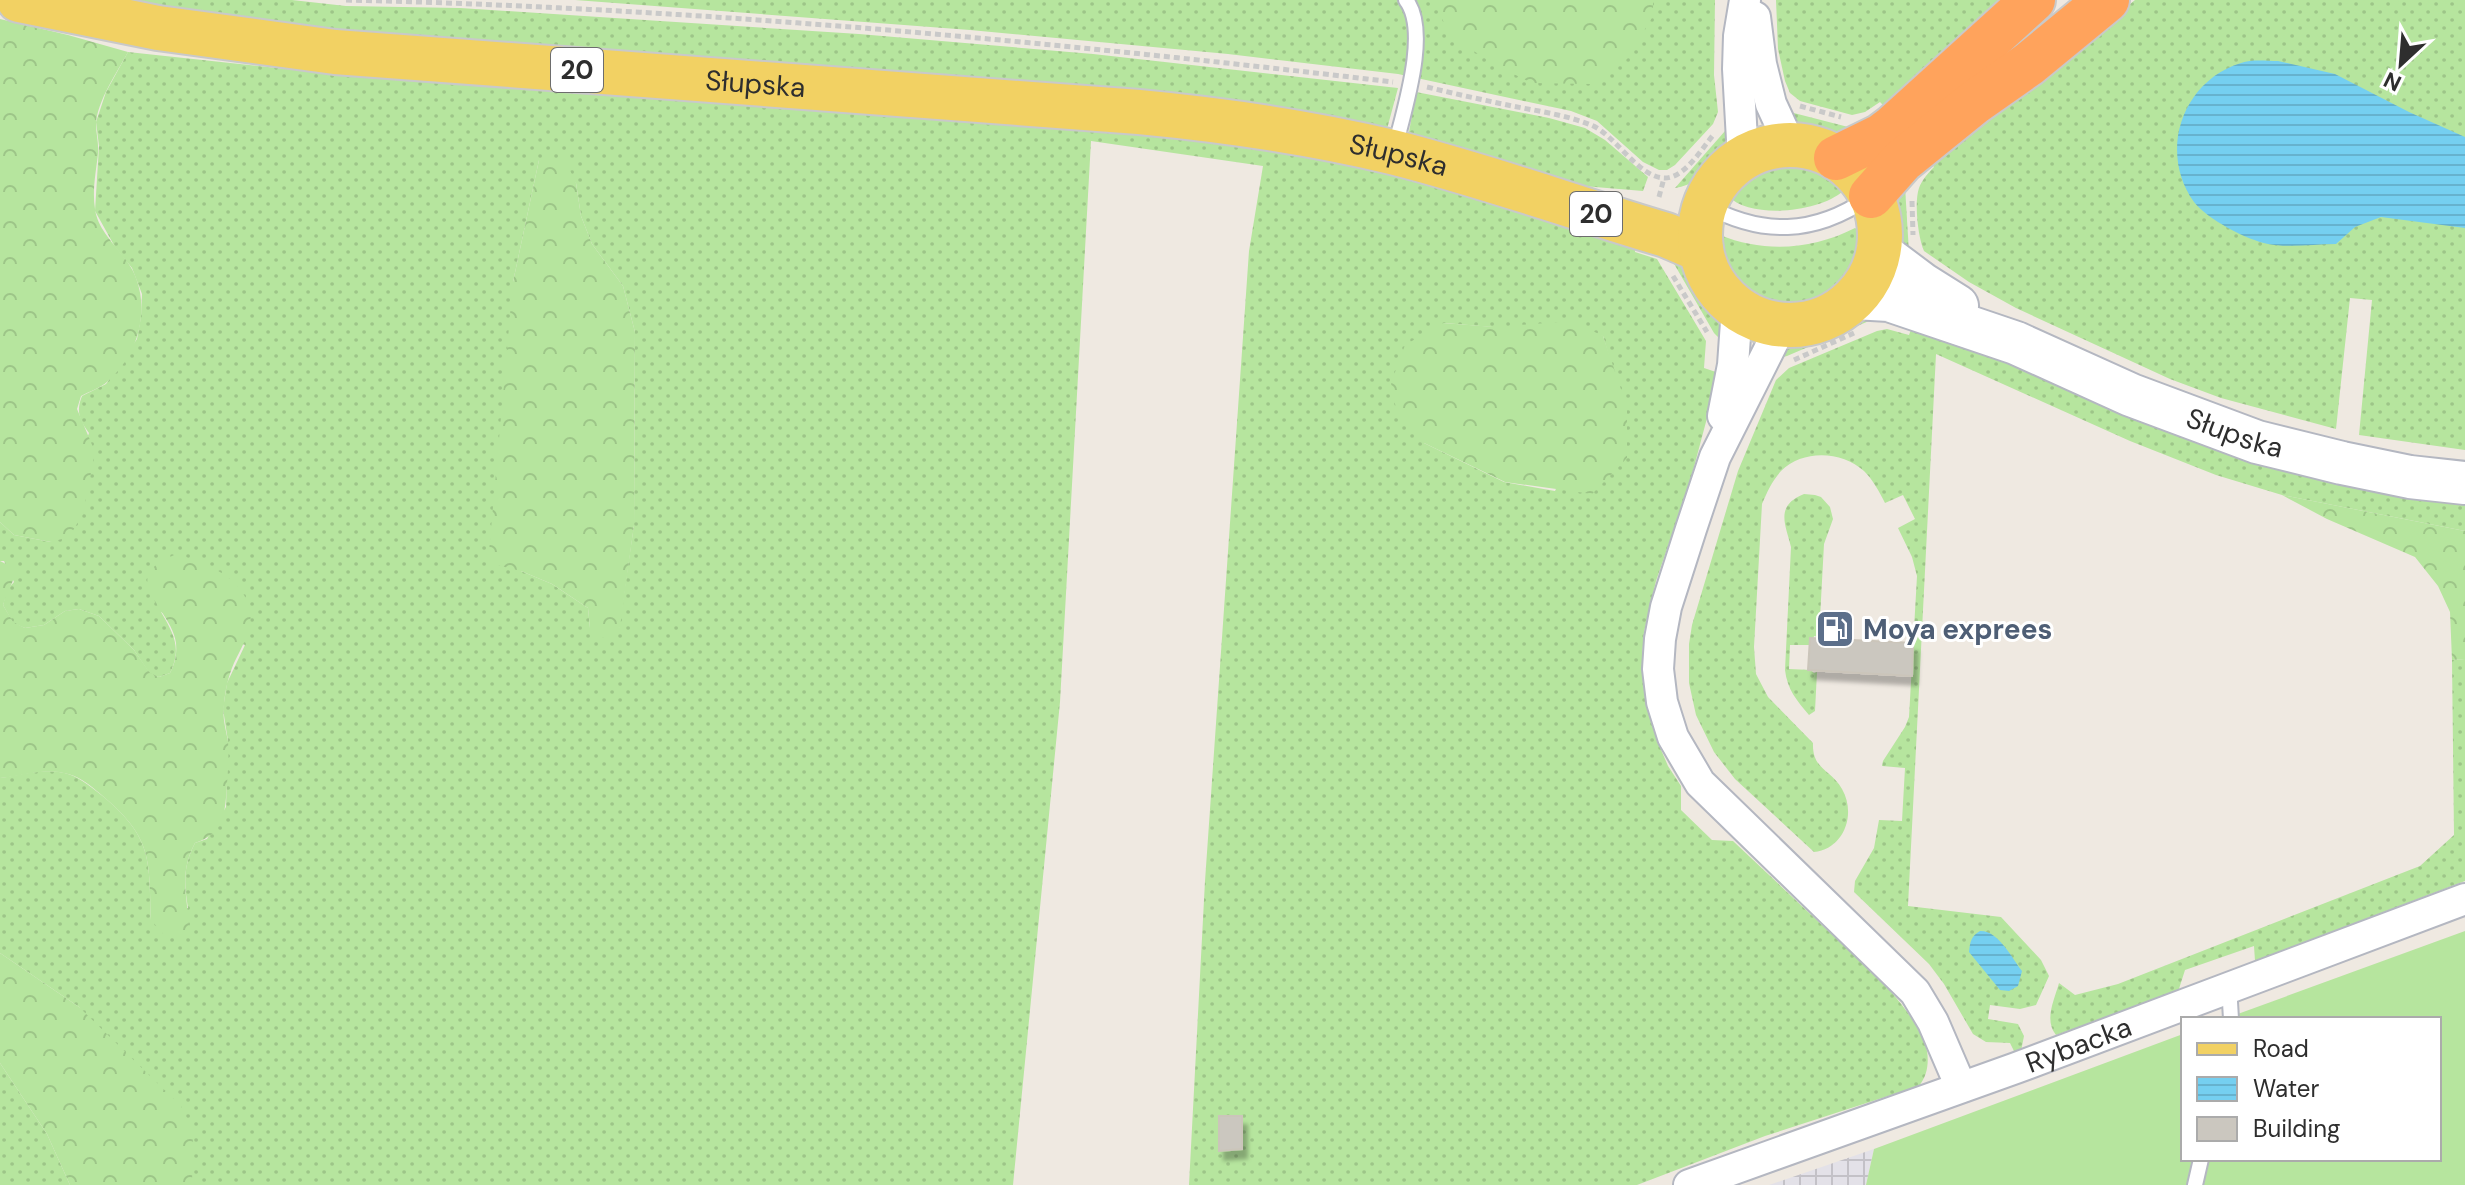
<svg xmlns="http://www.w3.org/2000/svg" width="2465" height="1185" viewBox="0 0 2465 1185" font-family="'DM Sans',sans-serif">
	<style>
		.industrial { fill: url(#industrial-grid) }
		.grass { fill: url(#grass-dots); fill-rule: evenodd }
		.forest { fill: url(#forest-crowns) }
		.garden { fill: #b6e59e }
		.water { fill: url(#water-rules) }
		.building { fill: #cbc7bf; stroke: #cbc5ba; stroke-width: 2; filter: url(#shadow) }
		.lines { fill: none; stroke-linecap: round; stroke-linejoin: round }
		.service-casing { stroke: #b4b7c1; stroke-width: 18 }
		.minor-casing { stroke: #b4b7c1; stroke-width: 34 }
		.secondary-casing { stroke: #b4b7c1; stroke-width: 46 }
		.primary-casing { stroke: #c9c9c9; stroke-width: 48 }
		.motorway-casing { stroke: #c9c9c9; stroke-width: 48 }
		.path { stroke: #c9c9c9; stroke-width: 5; stroke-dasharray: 6 4; stroke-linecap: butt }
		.service { stroke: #fff; stroke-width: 14 }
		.minor { stroke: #fff; stroke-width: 30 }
		.secondary { stroke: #fff; stroke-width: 42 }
		.primary { stroke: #f2d163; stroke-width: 44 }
		.motorway { stroke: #ffa35c; stroke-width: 44 }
		.labels { text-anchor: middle; stroke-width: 6; stroke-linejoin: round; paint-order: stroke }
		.shield { fill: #fff; stroke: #6d6d6d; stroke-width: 2 }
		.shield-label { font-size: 26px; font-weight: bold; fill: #2e2e2e }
		.street-label { font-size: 28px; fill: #2e2e2e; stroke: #fff }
		.service-label { font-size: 28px; font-weight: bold; fill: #4e5e75; stroke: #fff; text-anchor: start }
	</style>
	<defs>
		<pattern id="industrial-grid" width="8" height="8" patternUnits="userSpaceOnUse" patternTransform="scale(2)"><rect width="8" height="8" fill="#e3e1e8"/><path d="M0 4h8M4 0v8" fill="none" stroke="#c3c1c7"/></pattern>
		<pattern id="grass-dots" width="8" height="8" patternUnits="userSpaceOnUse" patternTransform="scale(2)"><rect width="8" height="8" fill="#b6e59e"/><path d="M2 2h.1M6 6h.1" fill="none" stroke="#9dc588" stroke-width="1.8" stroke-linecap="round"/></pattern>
		<pattern id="forest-crowns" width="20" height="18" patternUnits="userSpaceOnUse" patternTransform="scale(2)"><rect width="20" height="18" fill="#b6e59e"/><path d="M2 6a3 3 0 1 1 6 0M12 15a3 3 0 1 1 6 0" fill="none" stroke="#9dc588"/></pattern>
		<pattern id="water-rules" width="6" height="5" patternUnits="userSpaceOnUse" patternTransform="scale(2)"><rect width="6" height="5" fill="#75cff0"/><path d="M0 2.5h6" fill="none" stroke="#66b2ce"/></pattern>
		<filter id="shadow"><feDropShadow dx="5" dy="9" stdDeviation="2" flood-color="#0004"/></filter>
	</defs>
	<rect width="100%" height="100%" fill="#efe9e1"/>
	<!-- industrial -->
	<polygon class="industrial" points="1874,1149 1866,1185 1769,1185"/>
	<!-- grass -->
	<g class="grass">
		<polygon points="76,0 292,0 346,6 460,8 645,20 859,34 1093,54 1398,88 1387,129 337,39"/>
		<polygon points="575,0 1715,0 1714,75 1718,112 1713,124 1675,165 1667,170 1659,170 1643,162 1597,121 1571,111 1398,74 1228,54 970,30"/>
		<polygon points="1776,0 2006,0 1889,111 1880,102 1865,112 1852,115 1800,101 1790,93 1785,81 1778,49"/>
		<path d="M2135,0H2465V450L2359,435L2372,300L2350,298L2336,429L2221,398L2170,379L2016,308L1969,282L1924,251C1918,238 1914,202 1919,188C1922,180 1928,173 1934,167L1925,154L2061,61Z"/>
		<path d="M128,52L333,74L546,86L1272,142L1636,237L1635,252L1657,259L1706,341L1704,368L1719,373L1690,482L1656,581L1644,632L1642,657L1646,704L1659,745L1668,766L1681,786V810L1712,840L1733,841C1763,869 1792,897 1822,925C1855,956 1916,1006 1927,1051C1929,1064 1927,1076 1919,1086L1765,1136L1637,1185H1189L1205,881L1249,251L1263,166L1091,141L1060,702L1013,1185H192L79,1007L0,953V778C21,775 48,767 68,774C81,778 95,790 105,798C153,839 149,861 151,920L188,908C184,883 183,866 195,843L207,839L226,807L228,741L223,709L227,683L245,645L161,612C174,634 182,649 170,673L159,677L150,674L134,650L99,616L79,609L65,611L44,625L25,628L13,623L3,605L7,590L14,582L4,561H0V522L14,535L51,542L89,433C79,420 76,411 82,396L106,384L137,339L141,317L142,294L132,268L115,247L95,211L99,146L96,122L106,92ZM539,160L576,183L581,216L592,244L623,286L635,332L634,525L619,628H590L588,608L552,584L521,571L513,282ZM1444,323L1603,336L1612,366L1555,491L1504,482L1424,443Z"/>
		<polygon points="1416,92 1549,118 1585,128 1605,140 1648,177 1643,191 1583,186 1414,143 1409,132"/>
		<path d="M1786,111L1856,129L1841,143C1816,140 1800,132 1786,111Z"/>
		<path d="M1734,124C1729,156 1709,182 1675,188L1725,131Z"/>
		<path d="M1794,163C1814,168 1828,175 1843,188V191C1820,212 1751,220 1728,196C1745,173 1766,164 1794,163Z"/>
		<polygon points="1905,186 1909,253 1890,241 1887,218 1889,200"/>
		<path d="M1855,228L1860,231C1858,302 1777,334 1731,279C1721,267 1719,253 1717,239L1720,235C1764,253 1812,250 1855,228Z"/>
		<polygon points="1669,255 1690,263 1702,288 1720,313 1724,325 1725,344 1714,333"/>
		<polygon points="1846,317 1876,318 1787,356 1772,360 1787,342 1798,336 1826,328"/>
		<path d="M1914,321L2465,500V531L2282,495L2216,475L2130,441L1936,354L1908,906L2001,917L2041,960L2049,976L2036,1005L2020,1009L1990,1005L1988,1019L2018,1024L2024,1036L2021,1051L2015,1053L2010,1043L1986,1042L1973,1034L1944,984L1929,964L1854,892L1855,881L1874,848L1879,820L1902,821L1905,768L1882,766L1883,761L1905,727L1909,717L1917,576L1912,557L1898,528L1915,519L1903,495L1885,503C1879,491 1873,480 1864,471C1842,451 1803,449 1781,471C1772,481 1767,492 1762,504L1754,647L1756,674L1768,697L1813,743C1812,770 1831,769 1842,789C1857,815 1843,849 1814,852L1735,779L1714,752L1696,715L1689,683V644L1692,625L1738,471L1776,380L1789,368L1877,331L1887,329L1909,335Z"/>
		<path d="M1804,494L1815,495L1821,497L1830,507L1833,519L1824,544L1819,637L1814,636L1812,645H1790L1789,669L1811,670L1814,673L1817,672L1815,711L1809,715C1797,701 1787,689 1785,670L1791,547C1786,525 1774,506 1804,494Z"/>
		<path d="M2465,659V881L2255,961L2254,946L2185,970L2178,992L2056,1035C2044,1020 2054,1001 2059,983L2075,995L2118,984L2420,866L2454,835L2452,660Z"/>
		<polygon points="0,1063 47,1134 70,1185 0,1185"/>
	</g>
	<!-- forest -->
	<g class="forest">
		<polygon points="1433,0 1653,0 1653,16 1627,59 1590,84 1532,83 1501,68 1451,37"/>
		<path d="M0,19L68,35L128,52C118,71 97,101 96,124C96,134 99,144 98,154C96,171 92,191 95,209C98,233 122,250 133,271C151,308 139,354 108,381C101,388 90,391 81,396L77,409L95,452L83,514L69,537L51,542L14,535L0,522Z"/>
		<polygon points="539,160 566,162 576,183 581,216 592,244 623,286 635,332 634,525 620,627 605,639 590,628 588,608 552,584 521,571 488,563 513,282"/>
		<polygon points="1572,321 1603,336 1627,407 1627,458 1592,494 1505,482 1424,443 1398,419 1391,383 1405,345 1443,323 1495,327"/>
		<polygon points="2282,495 2465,531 2465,659 2452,660 2450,612 2438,586 2415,557 2327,519"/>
		<path d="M177,554C201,563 230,571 244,595C259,620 245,640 234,663C228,677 225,691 224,705C222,717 226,730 228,741C229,756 228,770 227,784C225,812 225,833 195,843C179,873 187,894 189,926L179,938L165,936L151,920C149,861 153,839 105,798C95,789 81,777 68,774C47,767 21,776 0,778V561L16,569C14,582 7,592 3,605L13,622L25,628L44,625L65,611L79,609L99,616L134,650L150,673L159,677L170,673C175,663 177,655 176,643C172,608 113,578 177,554Z"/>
		<polygon points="0,953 79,1007 181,1106 193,1131 192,1185 70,1185 47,1134 0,1063"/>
	</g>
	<!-- garden -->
	<polygon class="garden" points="2465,931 2465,1185 1866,1185 1874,1149 2183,1034 2183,1159 2439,1159 2439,1019 2224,1019"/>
	<!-- water -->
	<g class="water">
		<path d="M2278,61L2335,74L2409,112L2465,137V228L2381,217L2355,227L2336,244C2314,244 2289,248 2268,244C2247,240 2207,219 2194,202C2158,152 2182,81 2241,63C2252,59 2266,61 2278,61Z"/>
		<path d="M1980,931C1998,930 2012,958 2022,971L2018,986L2009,991L2000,990L1969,952C1970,942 1971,936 1980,931Z"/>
	</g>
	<!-- building -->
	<g class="building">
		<polygon points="1810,638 1913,643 1912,676 1808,670"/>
		<polygon points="1219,1116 1242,1116 1242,1149 1219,1151"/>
	</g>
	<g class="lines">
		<defs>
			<g id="service">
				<path d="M1395,147C1404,110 1430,31 1406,0"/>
				<path d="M1705,205C1762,236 1814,235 1868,198"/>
				<polyline points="2226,989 2230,1002 2231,1019"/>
				<polyline points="2195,1185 2201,1159"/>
			</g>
			<g id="minor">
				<polyline points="1755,17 1761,64 1771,104 1790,145"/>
				<polyline points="1743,158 1738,69 1739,36 1745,0"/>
				<polyline points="1782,324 1715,457 1691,529 1666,607 1660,639 1658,669 1662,702 1673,737 1700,783 1915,992 1933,1022 1961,1087"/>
				<polyline points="1723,416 1733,365 1737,308"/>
				<path id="s1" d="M1689,1185L2016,1068L2465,899"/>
			</g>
			<g id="secondary">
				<polyline points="1878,251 1922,284 1957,306"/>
				<path id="s2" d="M1854,298L1889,300L2016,343L2131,395L2257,442L2342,463L2410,477L2465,483"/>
			</g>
			<g id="primary">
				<path id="s3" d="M19,0L158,28L335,52L1139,112C1224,120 1308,132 1392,152C1484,175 1575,208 1666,235L1701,250"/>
				<circle cx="1790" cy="235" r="90"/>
			</g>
			<g id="motorway">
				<polyline points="1836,158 1881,136 1893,127 2033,0"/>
				<polyline points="1871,196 1902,161 1975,102 2029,64 2107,0"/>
			</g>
		</defs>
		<!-- service casing -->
		<use href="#service" class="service-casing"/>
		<!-- minor casing -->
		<use href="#minor" class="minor-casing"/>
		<!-- secondary casing -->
		<use href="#secondary" class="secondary-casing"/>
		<!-- primary casing -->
		<use href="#primary" class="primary-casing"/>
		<!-- motorway casing -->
		<use href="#motorway" class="motorway-casing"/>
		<!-- path -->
		<g class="path">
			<path d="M346,0C696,8 1046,41 1393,82"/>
			<path d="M1427,87C1455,94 1484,100 1512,106C1538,111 1566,115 1591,125C1616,135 1638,178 1665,178C1685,178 1703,147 1714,134"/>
			<polyline points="1800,106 1841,117"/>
			<polyline points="1659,197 1664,178"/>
			<polyline points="1912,201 1913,235"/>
			<polyline points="1673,276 1707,332"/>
			<polyline points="1794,360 1854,333"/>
		</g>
		<!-- service -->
		<use href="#service" class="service"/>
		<!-- minor -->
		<use href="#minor" class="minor"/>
		<!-- secondary -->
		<use href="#secondary" class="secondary"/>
		<!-- primary -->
		<use href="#primary" class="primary"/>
		<!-- motorway -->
		<use href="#motorway" class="motorway"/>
	</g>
	<!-- icons -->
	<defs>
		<symbol id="fuel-square" viewBox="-11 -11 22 22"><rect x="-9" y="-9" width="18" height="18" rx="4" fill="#5c6f8a" stroke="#fff"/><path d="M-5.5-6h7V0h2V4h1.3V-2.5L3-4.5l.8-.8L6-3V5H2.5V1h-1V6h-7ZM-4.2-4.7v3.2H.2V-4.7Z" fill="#fff"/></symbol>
	</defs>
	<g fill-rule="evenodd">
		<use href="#fuel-square" x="1813" y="607" width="44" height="44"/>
	</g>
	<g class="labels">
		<!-- shield labels -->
		<g class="shield">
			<rect x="551" y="48" width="52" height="44" rx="6"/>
			<rect x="1570" y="192" width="52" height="44" rx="6"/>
		</g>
		<g class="shield-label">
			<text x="577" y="79">20</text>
			<text x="1596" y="223">20</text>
		</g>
		<!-- street labels -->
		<g class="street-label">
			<text dy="10" stroke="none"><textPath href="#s3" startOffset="742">Słupska</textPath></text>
			<text dy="10" stroke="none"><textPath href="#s3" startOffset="1390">Słupska</textPath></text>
			<text dy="10" stroke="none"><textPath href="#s2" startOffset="406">Słupska</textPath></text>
			<text dy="10" stroke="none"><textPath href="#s1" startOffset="414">Rybacka</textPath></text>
		</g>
		<!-- service labels -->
		<g class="service-label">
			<text x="1863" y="639">Moya exprees</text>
		</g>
	</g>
	<!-- legend -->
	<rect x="2181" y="1017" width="260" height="144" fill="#ffffff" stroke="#ababab" stroke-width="2"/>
	<rect x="2197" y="1043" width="40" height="12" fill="#f2d163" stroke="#ababab" stroke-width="2"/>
	<text x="2253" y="1057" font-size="24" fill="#2e2e2e">Road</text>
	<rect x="2197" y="1077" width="40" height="24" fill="url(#water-rules)" stroke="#ababab" stroke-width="2"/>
	<text x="2253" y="1097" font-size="24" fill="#2e2e2e">Water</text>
	<rect x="2197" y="1117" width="40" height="24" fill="#cbc7bf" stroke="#ababab" stroke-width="2"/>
	<text x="2253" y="1137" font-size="24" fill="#2e2e2e">Building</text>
	<!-- north arrow -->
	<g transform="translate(2401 64) rotate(206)" stroke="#ffffff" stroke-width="6" paint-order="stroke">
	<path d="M0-6L14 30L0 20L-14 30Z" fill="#2e2e2e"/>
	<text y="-12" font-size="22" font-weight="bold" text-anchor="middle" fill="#2e2e2e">N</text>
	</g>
</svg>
